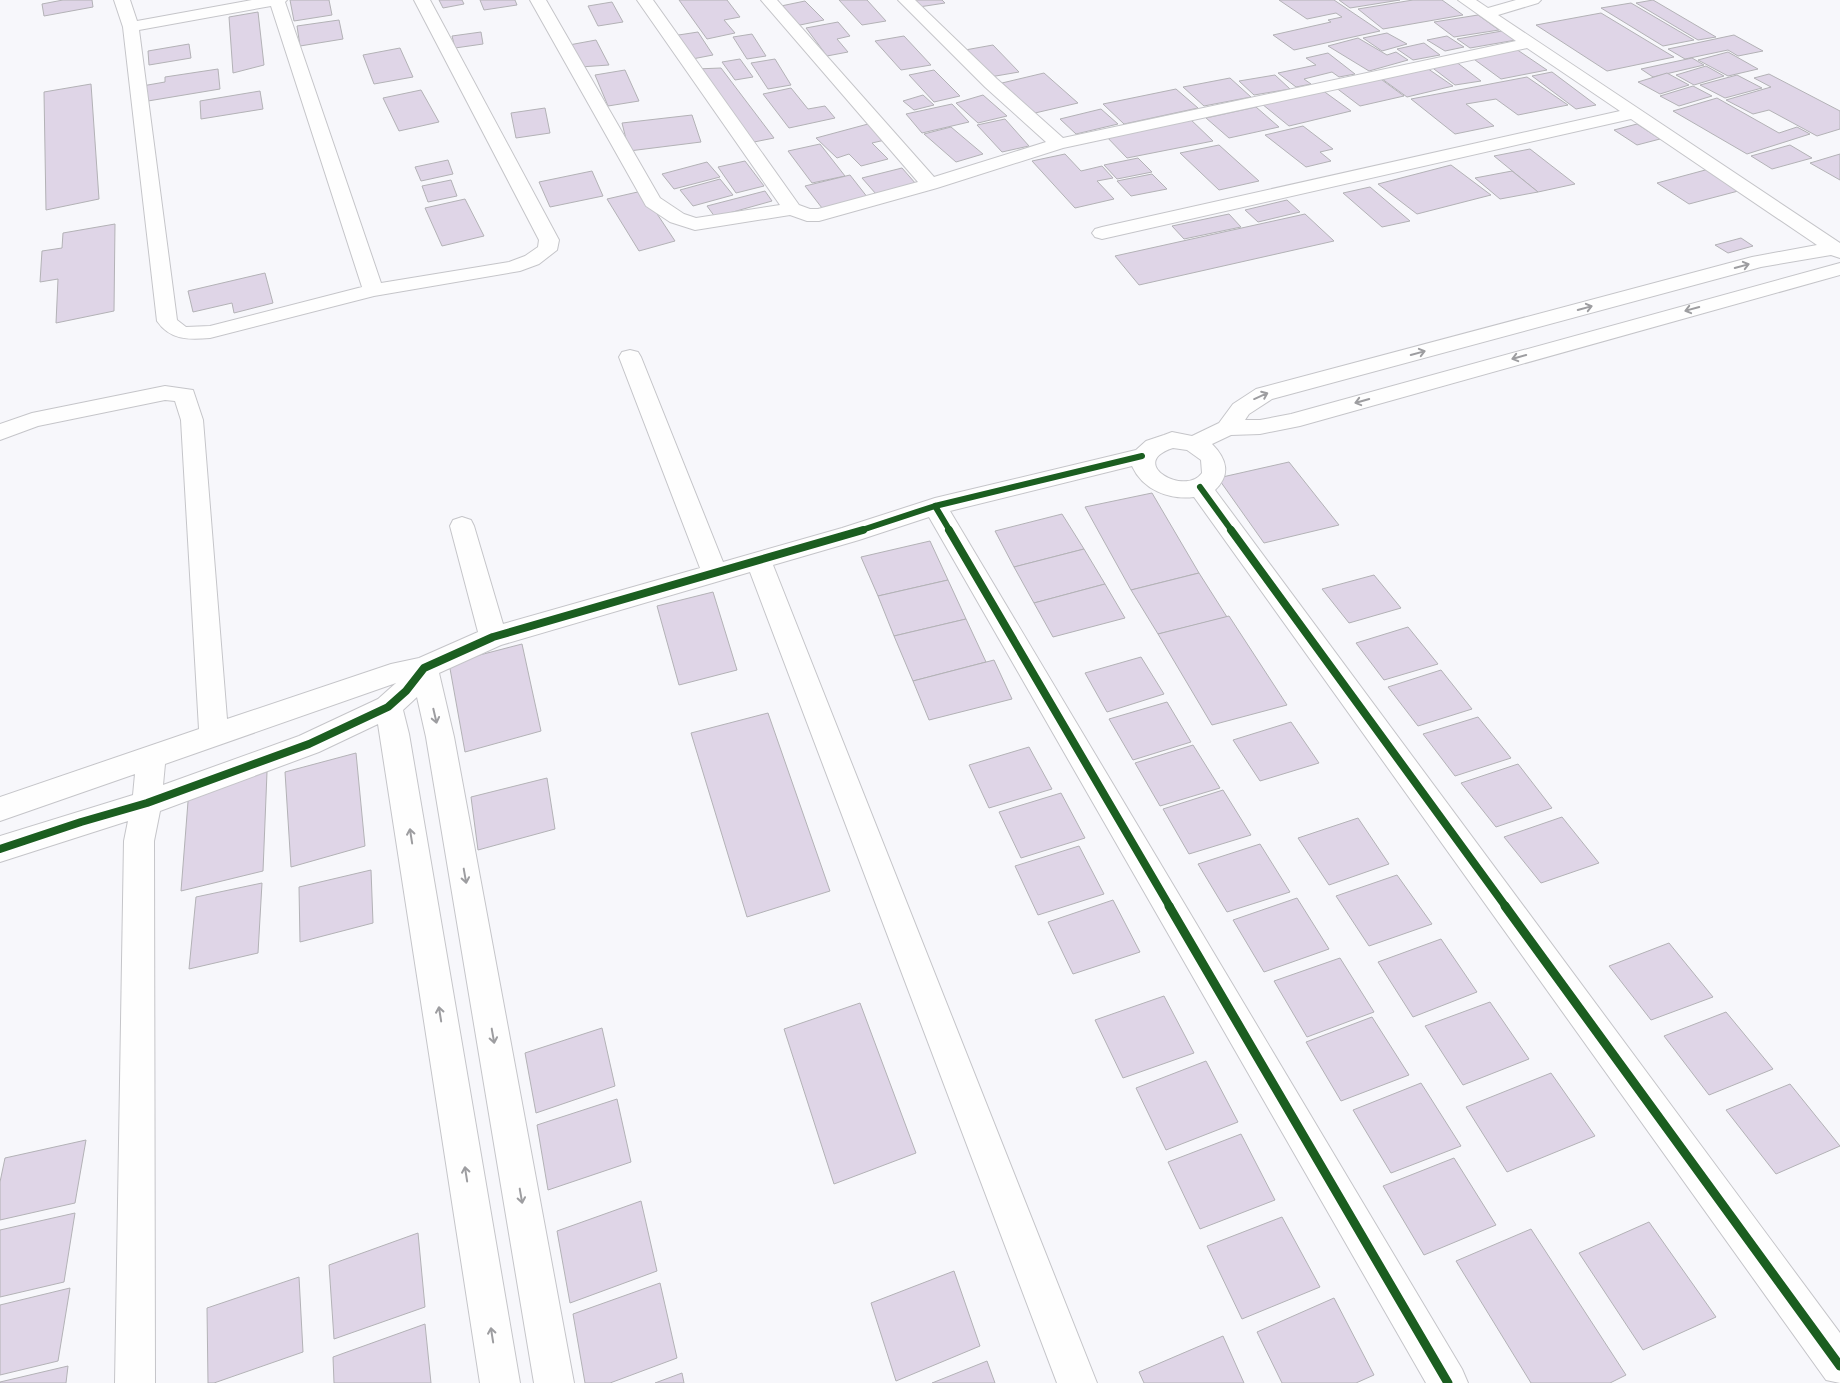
<svg xmlns="http://www.w3.org/2000/svg" width="1840" height="1383" viewBox="0 0 1840 1383" font-family="Barlow,sans-serif">
	<style>
		.building { fill: #dfd5e7; stroke: #b3b2b6 }
		.lines { fill: none; stroke-linecap: round; stroke-linejoin: round }
		.minor-casing { stroke: #c5c5c9; stroke-width: 2 }
		.minor { fill: #fefefe; fill-rule: evenodd }
		.cycleway-far2-casing { stroke: #fff; stroke-width: 9 }
		.cycleway-far1-casing { stroke: #fff; stroke-width: 11 }
		.cycleway-casing { stroke: #fff; stroke-width: 12 }
		.cycleway-far2 { stroke: #1b5e20; stroke-width: 6 }
		.cycleway-far1 { stroke: #1b5e20; stroke-width: 8 }
		.cycleway { stroke: #1b5e20; stroke-width: 9 }
		.oneway { stroke: #9d9da0 }
	</style>
	<rect width="100%" height="100%" fill="#f7f7fb"/>
	<!-- building -->
	<g class="building">
		<polygon points="63,0 92,0 93,7 44,16 42,4"/>
		<polygon points="290,0 329,0 332,15 294,21"/>
		<polygon points="439,0 462,0 464,4 443,8"/>
		<polygon points="480,0 515,0 517,5 484,10"/>
		<polygon points="679,0 727,0 740,17 724,20 735,33 707,39"/>
		<polygon points="839,0 867,0 886,21 862,25"/>
		<polygon points="913,0 942,0 945,3 919,7"/>
		<polygon points="1279,0 1334,0 1380,31 1294,50 1273,35 1331,22 1328,20 1342,17 1336,13 1307,19"/>
		<polygon points="1339,0 1400,0 1350,8"/>
		<polygon points="1413,0 1442,0 1463,15 1383,29 1358,9"/>
		<polygon points="1653,0 1716,37 1698,40 1636,3"/>
		<polygon points="805,1 824,20 800,25 781,6"/>
		<polygon points="612,2 623,22 598,26 588,6"/>
		<polygon points="1631,3 1694,40 1663,46 1601,8"/>
		<polygon points="258,12 264,65 233,73 229,17"/>
		<polygon points="1601,13 1674,57 1607,71 1536,25"/>
		<polygon points="1478,15 1499,30 1454,37 1434,22"/>
		<polygon points="339,20 343,39 300,46 297,26"/>
		<polygon points="838,22 850,36 837,39 848,52 827,56 806,28"/>
		<polygon points="1502,31 1516,40 1470,48 1457,39"/>
		<polygon points="481,32 483,44 455,48 452,36"/>
		<polygon points="698,32 713,55 687,60 672,36"/>
		<polygon points="1387,33 1407,44 1382,51 1363,38"/>
		<polygon points="752,34 766,56 747,59 733,37"/>
		<polygon points="1734,35 1763,51 1738,56 1728,50 1685,59 1668,49"/>
		<polygon points="904,36 931,65 901,70 875,41"/>
		<polygon points="1447,36 1464,47 1445,51 1427,40"/>
		<polygon points="1358,38 1387,55 1396,52 1408,60 1369,71 1328,46"/>
		<polygon points="596,40 609,65 580,67 569,45"/>
		<polygon points="1424,43 1440,55 1413,60 1397,49"/>
		<polygon points="189,44 191,58 149,65 148,51"/>
		<polygon points="993,45 1019,72 990,77 965,50"/>
		<polygon points="400,48 413,77 374,84 363,55"/>
		<polygon points="1516,49 1547,70 1501,79 1471,57"/>
		<polygon points="1728,52 1758,69 1728,76 1698,60"/>
		<polygon points="1328,53 1355,74 1339,77 1332,72 1304,79 1311,84 1296,87 1278,73 1316,65 1306,58"/>
		<polygon points="1692,58 1704,65 1653,77 1641,69"/>
		<polygon points="740,59 753,77 735,80 722,62"/>
		<polygon points="775,59 791,85 768,89 751,63"/>
		<polygon points="1455,61 1481,81 1455,85 1430,66"/>
		<polygon points="1424,66 1453,86 1407,97 1378,76"/>
		<polygon points="1706,66 1724,76 1694,85 1676,75"/>
		<polygon points="721,68 774,138 749,143 696,69"/>
		<polygon points="218,69 220,89 142,102 142,86 165,82 165,77"/>
		<polygon points="625,70 639,101 608,106 595,75"/>
		<polygon points="934,70 960,96 934,102 909,75"/>
		<polygon points="1552,72 1596,105 1576,109 1532,76"/>
		<polygon points="1044,73 1078,103 1035,113 1002,83"/>
		<polygon points="1667,73 1689,85 1660,94 1638,82"/>
		<polygon points="1769,74 1840,111 1840,129 1817,136 1769,110 1753,114 1726,100 1771,87 1754,78"/>
		<polygon points="1275,75 1290,89 1254,95 1239,81"/>
		<polygon points="1737,75 1762,88 1725,98 1700,85"/>
		<polygon points="1378,77 1404,96 1360,106 1335,87"/>
		<polygon points="1527,77 1568,105 1518,115 1496,99 1466,104 1494,126 1455,134 1411,99"/>
		<polygon points="1230,78 1251,97 1204,106 1183,87"/>
		<polygon points="91,84 99,199 46,210 44,92"/>
		<polygon points="1693,86 1712,96 1679,106 1660,96"/>
		<polygon points="791,88 808,109 825,106 835,118 789,128 763,94"/>
		<polygon points="1176,89 1198,108 1124,124 1103,104"/>
		<polygon points="421,90 439,122 399,131 383,98"/>
		<polygon points="1322,90 1351,111 1289,126 1262,104"/>
		<polygon points="260,91 263,109 201,119 200,101"/>
		<polygon points="923,95 934,105 914,110 903,101"/>
		<polygon points="983,95 1007,116 978,123 956,103"/>
		<polygon points="1717,98 1779,133 1797,127 1810,134 1747,154 1673,111"/>
		<polygon points="952,104 969,122 922,133 906,114"/>
		<polygon points="1256,107 1279,127 1229,138 1206,118"/>
		<polygon points="545,108 550,133 516,138 511,113"/>
		<polygon points="1101,109 1118,124 1076,134 1060,119"/>
		<polygon points="692,115 701,142 629,151 622,123"/>
		<polygon points="1189,118 1213,141 1127,158 1104,134"/>
		<polygon points="1005,119 1029,146 1002,152 977,125"/>
		<polygon points="868,124 885,140 872,143 888,159 861,166 849,154 837,158 816,138"/>
		<polygon points="1637,124 1660,139 1637,145 1614,130"/>
		<polygon points="1303,126 1333,149 1320,152 1331,161 1306,167 1265,135"/>
		<polygon points="951,127 983,154 956,162 924,134"/>
		<polygon points="820,144 845,176 812,183 788,151"/>
		<polygon points="1219,145 1259,181 1219,190 1180,153"/>
		<polygon points="1790,145 1812,158 1772,169 1751,156"/>
		<polygon points="1530,149 1575,184 1538,192 1494,156"/>
		<polygon points="1065,154 1081,171 1102,166 1113,178 1097,181 1114,199 1075,208 1032,161"/>
		<polygon points="1840,154 1840,180 1810,163"/>
		<polygon points="1138,158 1152,172 1117,179 1104,165"/>
		<polygon points="448,160 453,174 421,181 415,167"/>
		<polygon points="745,161 764,186 736,193 718,167"/>
		<polygon points="707,162 720,177 674,189 662,174"/>
		<polygon points="1451,165 1491,195 1417,214 1378,184"/>
		<polygon points="902,168 916,184 876,194 862,178"/>
		<polygon points="1709,169 1742,190 1689,204 1657,183"/>
		<polygon points="592,171 603,196 550,207 539,182"/>
		<polygon points="1512,171 1538,192 1500,199 1475,178"/>
		<polygon points="1152,174 1167,189 1131,196 1117,181"/>
		<polygon points="850,175 868,198 822,208 805,186"/>
		<polygon points="720,179 733,195 693,206 680,190"/>
		<polygon points="451,180 457,196 428,202 422,186"/>
		<polygon points="1370,187 1410,221 1382,227 1343,193"/>
		<polygon points="642,191 675,241 639,251 607,199"/>
		<polygon points="765,191 772,201 715,217 707,206"/>
		<polygon points="465,199 484,236 442,246 425,208"/>
		<polygon points="1287,200 1300,212 1258,222 1245,210"/>
		<polygon points="1229,214 1241,227 1184,239 1172,226"/>
		<polygon points="1305,214 1334,241 1139,285 1115,256"/>
		<polygon points="115,224 114,311 56,323 58,279 40,282 42,251 62,248 63,233"/>
		<polygon points="1741,238 1753,246 1728,253 1715,245"/>
		<polygon points="265,273 273,303 234,313 232,303 193,312 188,291"/>
		<polygon points="1289,462 1339,525 1264,543 1218,478"/>
		<polygon points="1152,493 1199,573 1131,590 1085,507"/>
		<polygon points="1062,514 1084,549 1014,567 995,531"/>
		<polygon points="930,541 948,580 878,596 861,557"/>
		<polygon points="1084,549 1105,584 1034,603 1014,567"/>
		<polygon points="1199,573 1227,617 1158,634 1131,590"/>
		<polygon points="1374,575 1401,608 1349,623 1322,589"/>
		<polygon points="948,580 966,619 894,636 878,596"/>
		<polygon points="1105,584 1125,618 1053,637 1034,603"/>
		<polygon points="713,592 737,670 679,685 657,606"/>
		<polygon points="1229,616 1287,705 1212,725 1158,634"/>
		<polygon points="966,619 986,662 913,681 894,636"/>
		<polygon points="1408,627 1438,664 1384,680 1356,643"/>
		<polygon points="522,644 541,731 465,752 449,663"/>
		<polygon points="1141,657 1164,694 1107,712 1085,673"/>
		<polygon points="994,660 1012,699 929,720 913,681"/>
		<polygon points="1441,670 1472,709 1418,726 1388,687"/>
		<polygon points="1167,702 1191,742 1133,760 1109,719"/>
		<polygon points="768,713 830,891 747,917 691,733"/>
		<polygon points="1478,717 1511,758 1455,776 1423,734"/>
		<polygon points="1291,722 1319,763 1260,781 1233,740"/>
		<polygon points="1193,745 1220,788 1160,806 1135,763"/>
		<polygon points="1029,747 1052,789 989,808 969,765"/>
		<polygon points="356,753 365,846 291,867 285,772"/>
		<polygon points="1518,764 1552,808 1496,827 1461,783"/>
		<polygon points="267,772 263,871 181,891 189,789"/>
		<polygon points="547,778 555,829 478,850 471,797"/>
		<polygon points="1223,790 1251,835 1189,854 1163,809"/>
		<polygon points="1061,793 1085,838 1021,858 999,812"/>
		<polygon points="1562,817 1599,863 1541,883 1504,837"/>
		<polygon points="1358,818 1389,864 1329,885 1298,838"/>
		<polygon points="1260,844 1290,892 1227,912 1198,864"/>
		<polygon points="1079,846 1104,894 1038,915 1015,866"/>
		<polygon points="371,870 373,923 300,942 299,887"/>
		<polygon points="1397,875 1432,924 1369,946 1336,896"/>
		<polygon points="262,883 258,953 189,969 196,897"/>
		<polygon points="1297,898 1329,949 1264,972 1233,920"/>
		<polygon points="1113,900 1140,952 1073,974 1048,922"/>
		<polygon points="1441,939 1477,992 1413,1017 1378,962"/>
		<polygon points="1669,943 1713,997 1651,1020 1609,966"/>
		<polygon points="1340,958 1374,1012 1307,1037 1274,981"/>
		<polygon points="1164,996 1194,1053 1123,1078 1095,1020"/>
		<polygon points="1490,1002 1529,1059 1463,1085 1425,1026"/>
		<polygon points="860,1003 916,1153 834,1184 784,1029"/>
		<polygon points="1726,1012 1773,1069 1709,1095 1664,1036"/>
		<polygon points="1372,1017 1409,1075 1341,1101 1306,1042"/>
		<polygon points="602,1028 615,1086 536,1113 525,1053"/>
		<polygon points="1206,1061 1238,1122 1166,1150 1136,1088"/>
		<polygon points="1551,1073 1595,1136 1507,1172 1466,1107"/>
		<polygon points="1421,1083 1461,1146 1391,1173 1353,1110"/>
		<polygon points="1790,1084 1840,1146 1776,1174 1726,1110"/>
		<polygon points="617,1099 631,1162 548,1190 537,1125"/>
		<polygon points="1241,1134 1275,1200 1200,1229 1168,1162"/>
		<polygon points="86,1140 75,1203 0,1220 0,1182 5,1158"/>
		<polygon points="1454,1158 1496,1225 1424,1255 1383,1186"/>
		<polygon points="641,1201 657,1271 570,1303 557,1231"/>
		<polygon points="75,1213 64,1282 0,1297 0,1230"/>
		<polygon points="1282,1217 1320,1287 1242,1319 1207,1246"/>
		<polygon points="1649,1222 1716,1317 1643,1350 1579,1253"/>
		<polygon points="1531,1229 1626,1375 1610,1383 1531,1383 1456,1261"/>
		<polygon points="418,1233 425,1307 334,1339 329,1265"/>
		<polygon points="954,1271 980,1346 896,1381 871,1303"/>
		<polygon points="299,1277 303,1352 214,1383 208,1383 207,1308"/>
		<polygon points="660,1283 677,1358 610,1383 585,1383 573,1314"/>
		<polygon points="70,1288 58,1361 0,1375 0,1305"/>
		<polygon points="1334,1298 1374,1375 1356,1383 1282,1383 1257,1332"/>
		<polygon points="425,1324 431,1383 334,1383 333,1357"/>
		<polygon points="1223,1336 1244,1383 1144,1383 1139,1372"/>
		<polygon points="987,1361 995,1383 932,1383"/>
		<polygon points="68,1366 66,1383 0,1383 0,1382"/>
		<polygon points="682,1373 684,1383 655,1383"/>
	</g>
	<g class="lines">
		<defs>
			<g id="minor">
				<path d="M114,0H130L137,21L252,0H287L285,2L381,283L509,262L525,256L538,247L539,240L414,0H430L559,240L557,250L539,264L520,271L374,296L210,338C188,340 170,340 157,321L123,27ZM271,6L362,287L210,326L186,327L177,320L139,30Z"/>
				<path d="M530,0H546L660,198L684,214L696,218L780,205L637,0H653L799,205L810,209H818L918,182L761,0H777L934,177L1046,142L985,87L898,0H915L997,79L1063,138L1516,41L1458,0H1476L1488,8L1516,0H1541L1538,3L1498,15L1840,243V258L1831,255L1761,267L1272,399L1249,414L1245,420H1260L1291,414L1840,263V275L1300,426L1260,434L1231,435L1212,444C1227,459 1231,475 1215,490L1840,1333V1383L1826,1380L1194,497C1169,500 1143,490 1132,466L950,511L1462,1369L1468,1383H1426L929,517L859,540L773,565L1097,1383H1057L750,572L501,645L439,673L454,737L574,1383H534L426,737L417,697L403,710L409,734L520,1383H480L378,724L319,752L160,811L154,841L155,1383H115L124,841L128,821L0,862V836L133,795L135,774L0,821V797L199,729L181,420L175,401L165,400L38,426L0,440V424L32,413L165,386L193,390L203,420L227,719L391,664L419,658L478,632L450,526L453,520L462,517L471,520L474,526L503,624L700,568L619,357L622,352L630,350L638,352L641,357L723,562L842,528L935,498L1136,450L1146,441L1164,435L1172,432L1192,436L1219,423L1233,404L1256,389L1752,257L1817,245L1631,119L1102,239L1095,237L1092,233L1095,229L1102,227L1620,111L1527,48L1063,148L937,188L819,221H807L790,215L695,230L670,222L646,206ZM1173,448L1187,450L1201,460L1202,473C1185,497 1126,463 1173,448ZM396,683L378,699L299,736L163,785L165,764Z"/>
			</g>
		</defs>
		<!-- minor casing -->
		<use href="#minor" class="minor-casing"/>
		<!-- minor -->
		<use href="#minor" class="minor"/>
		<defs>
			<g id="cycleway-far2">
				<polyline points="1200,487 1232,531"/>
				<polyline points="935,506 950,531"/>
				<polyline points="859,531 935,506 1142,456"/>
			</g>
			<g id="cycleway-far1">
				<polyline points="949,530 1170,907"/>
				<polyline points="1231,530 1506,907"/>
				<polyline points="0,849 81,822 147,803 309,744 388,707 406,691 424,668 493,637 863,530"/>
			</g>
			<g id="cycleway">
				<polyline points="1169,906 1448,1383"/>
				<polyline points="1505,906 1840,1366"/>
			</g>
		</defs>
		<!-- cycleway-far2 casing -->
		<use href="#cycleway-far2" class="cycleway-far2-casing"/>
		<!-- cycleway-far1 casing -->
		<use href="#cycleway-far1" class="cycleway-far1-casing"/>
		<!-- cycleway casing -->
		<use href="#cycleway" class="cycleway-casing"/>
		<!-- cycleway-far2 -->
		<use href="#cycleway-far2" class="cycleway-far2"/>
		<!-- cycleway-far1 -->
		<use href="#cycleway-far1" class="cycleway-far1"/>
		<!-- cycleway -->
		<use href="#cycleway" class="cycleway"/>
	</g>
	<!-- one-way arrows -->
	<defs><path id="oneway-shaft" d="M-6 0H5M1.5-3L5.5 0L1.5 3" fill="none" stroke-width="1.6" stroke-linecap="round" stroke-linejoin="round" transform="scale(1.25)"/></defs>
	<g class="oneway">
		<use href="#oneway-shaft" transform="translate(1742 266) rotate(-15)"/>
		<use href="#oneway-shaft" transform="translate(1585 308) rotate(-15)"/>
		<use href="#oneway-shaft" transform="translate(1692 309) rotate(165)"/>
		<use href="#oneway-shaft" transform="translate(1418 353) rotate(-15)"/>
		<use href="#oneway-shaft" transform="translate(1519 357) rotate(164)"/>
		<use href="#oneway-shaft" transform="translate(1261 396) rotate(-24)"/>
		<use href="#oneway-shaft" transform="translate(1362 401) rotate(164)"/>
		<use href="#oneway-shaft" transform="translate(435 716) rotate(77)"/>
		<use href="#oneway-shaft" transform="translate(411 836) rotate(-99)"/>
		<use href="#oneway-shaft" transform="translate(465 876) rotate(80)"/>
		<use href="#oneway-shaft" transform="translate(440 1014) rotate(-99)"/>
		<use href="#oneway-shaft" transform="translate(493 1036) rotate(80)"/>
		<use href="#oneway-shaft" transform="translate(466 1174) rotate(-99)"/>
		<use href="#oneway-shaft" transform="translate(521 1196) rotate(80)"/>
		<use href="#oneway-shaft" transform="translate(492 1335) rotate(-99)"/>
	</g>
</svg>
